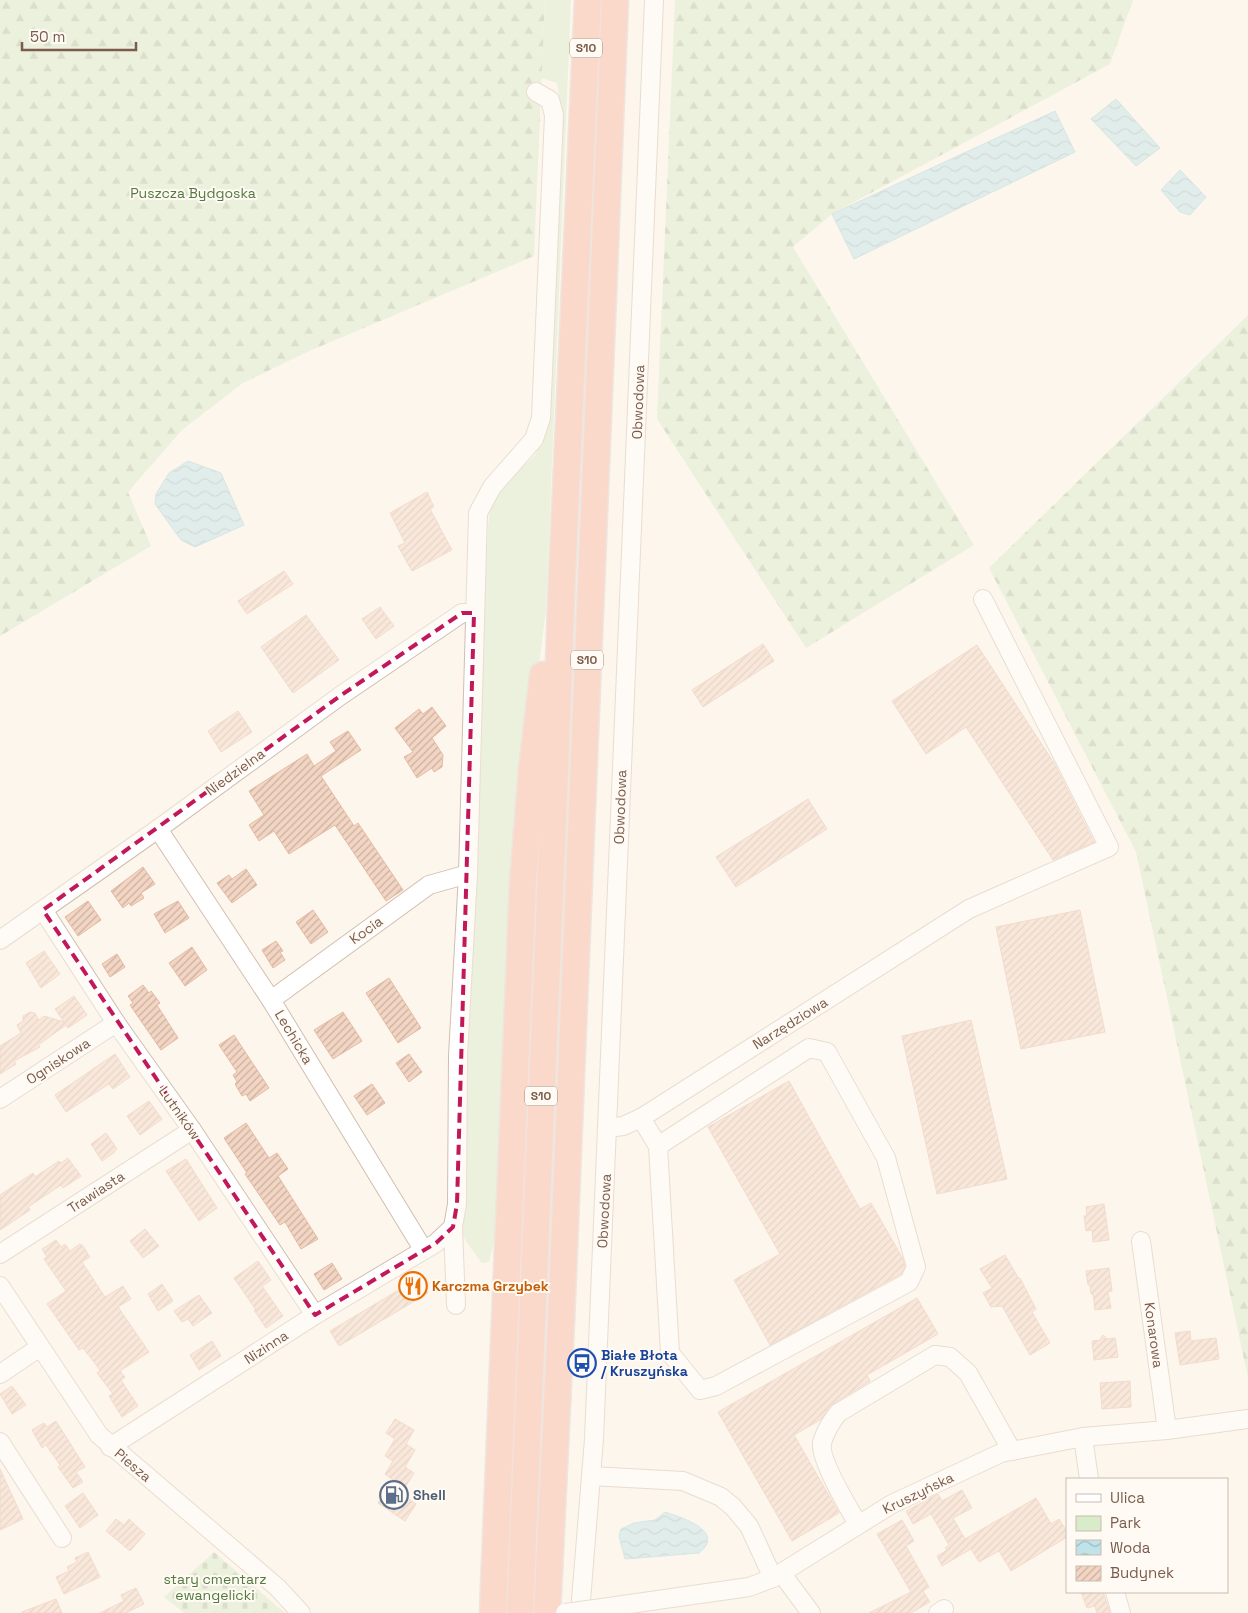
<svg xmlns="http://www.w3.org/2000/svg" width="1248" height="1613" viewBox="0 0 1248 1613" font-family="'Space Grotesk',sans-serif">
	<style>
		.green { fill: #d8ecc9 }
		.forest { fill: url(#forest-firs) }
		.cemetery { fill: url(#cemetery-stones) }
		.water { fill: url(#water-waves); stroke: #a5d3da }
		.building { fill: url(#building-hatch); stroke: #e6bba3 }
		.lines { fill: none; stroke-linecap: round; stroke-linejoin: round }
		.minor-casing { stroke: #d1beb0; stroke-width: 20 }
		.highway-casing { stroke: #dad1cd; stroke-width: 29 }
		.minor { stroke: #fff; stroke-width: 18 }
		.highway { stroke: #f7b7a3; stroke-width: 26 }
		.minor-bridge-casing { stroke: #d1beb0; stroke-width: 20; stroke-linecap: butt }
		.minor-bridge { stroke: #fff; stroke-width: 18 }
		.marked { fill: none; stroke: #c2185b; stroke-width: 4; stroke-dasharray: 10 6; stroke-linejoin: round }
		.labels { text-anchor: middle; stroke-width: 4; stroke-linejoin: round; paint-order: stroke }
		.shield { fill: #fffaf3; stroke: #a28b7f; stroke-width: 1 }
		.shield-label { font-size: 12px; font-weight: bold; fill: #7a5c4d }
		.park-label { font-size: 14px; fill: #537a41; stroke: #fffaf3 }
		.street-label { font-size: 14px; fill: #7a5c4d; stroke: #fffaf3 }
		.food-label { font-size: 14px; font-weight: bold; fill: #c56008; stroke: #fffaf3; text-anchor: start }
		.transit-label { font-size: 14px; font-weight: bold; fill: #164399; stroke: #fffaf3; text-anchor: start }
		.service-label { font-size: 14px; font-weight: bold; fill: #4e5e75; stroke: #fffaf3; text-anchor: start }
	</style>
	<defs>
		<pattern id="forest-firs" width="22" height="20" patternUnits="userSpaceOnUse" patternTransform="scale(1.25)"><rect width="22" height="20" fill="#d8ecc9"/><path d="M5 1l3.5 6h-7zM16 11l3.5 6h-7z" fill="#b4c2a5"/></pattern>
		<pattern id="cemetery-stones" width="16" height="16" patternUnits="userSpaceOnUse" patternTransform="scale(1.25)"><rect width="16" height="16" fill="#d8ecc9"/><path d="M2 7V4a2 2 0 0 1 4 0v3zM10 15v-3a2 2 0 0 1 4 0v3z" fill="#b4c2a5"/></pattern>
		<pattern id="water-waves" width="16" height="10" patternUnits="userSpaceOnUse" patternTransform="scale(1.25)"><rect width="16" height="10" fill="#bfe3e8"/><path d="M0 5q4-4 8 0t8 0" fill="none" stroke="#a0bbbe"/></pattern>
		<pattern id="building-hatch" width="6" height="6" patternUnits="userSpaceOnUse" patternTransform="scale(1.25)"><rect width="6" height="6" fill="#f3d5c3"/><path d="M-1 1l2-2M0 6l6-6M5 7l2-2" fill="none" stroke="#cab0a1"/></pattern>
	</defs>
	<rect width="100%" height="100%" fill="#fdf6ec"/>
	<!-- green -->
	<polygon class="green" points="545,0 571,0 546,610 510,890 496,1234 489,1262 482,1263 467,1243 460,1231 475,818 488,528 490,506 499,490 535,455 546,432 560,102 557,83 541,78"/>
	<!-- forest -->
	<g class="forest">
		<polygon points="0,0 545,0 534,256 307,352 243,383 182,430 128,492 151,546 0,636"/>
		<polygon points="675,0 1133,0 1110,64 832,214 793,247 974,545 806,648 657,419"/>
		<polygon points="1248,315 1248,1378 1136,852 989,568"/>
	</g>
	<!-- cemetery -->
	<polygon class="cemetery" points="214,1552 285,1613 184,1613 164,1597"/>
	<!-- water -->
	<g class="water">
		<polygon points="1116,99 1160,148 1136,166 1091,119"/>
		<polygon points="1055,111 1075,152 854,259 832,214"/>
		<polygon points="1180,170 1206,197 1190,215 1180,212 1161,190"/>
		<polygon points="188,461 221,473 244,525 195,547 181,540 155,504 156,494 169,473"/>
		<path d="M665,1512C680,1517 727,1531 699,1553L625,1559L619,1536L621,1529L634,1523L655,1520Z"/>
	</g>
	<!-- building -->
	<g class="building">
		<polygon points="427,492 434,507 430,509 452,550 412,571 398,546 405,543 390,513"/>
		<polygon points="284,571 293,584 247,614 238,601"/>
		<polygon points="380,607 394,626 376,639 362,619"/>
		<polygon points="306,615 339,660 293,693 261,647"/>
		<polygon points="763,644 774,661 703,707 692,690"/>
		<polygon points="977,645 1054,763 1094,842 1053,860 966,727 926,754 892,701"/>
		<polygon points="432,707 446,726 432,738 443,755 442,767 434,772 432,768 417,778 404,757 413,752 395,728 419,709 423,714"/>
		<polygon points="238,711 252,732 221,752 208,731"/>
		<polygon points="348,731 361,750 321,776 354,826 358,823 403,890 386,901 335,825 289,854 274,831 259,841 249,825 264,815 249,791 307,754 314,766 336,751 330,742"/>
		<polygon points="808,799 827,829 736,887 716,857"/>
		<polygon points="143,867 155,884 141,893 144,898 131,906 129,903 123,908 111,891"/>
		<polygon points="246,869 257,885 232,903 217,883 229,875 232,879"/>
		<polygon points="88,901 101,920 78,936 65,917"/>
		<polygon points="178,901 189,918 165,933 154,914"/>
		<polygon points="313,910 328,932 311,944 296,922"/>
		<polygon points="1080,910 1105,1032 1021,1049 996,927"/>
		<polygon points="276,941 283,951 280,952 285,960 273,968 262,950"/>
		<polygon points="192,947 207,970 185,986 169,963"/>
		<polygon points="44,951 60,974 41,988 26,963"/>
		<polygon points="117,954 125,967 110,977 102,964"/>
		<polygon points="389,978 421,1028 398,1043 366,993"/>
		<polygon points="143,985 149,993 151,991 160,1003 157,1005 178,1038 161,1050 130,1005 133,1003 128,996"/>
		<polygon points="74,996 87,1015 68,1028 66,1025 38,1045 40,1047 14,1061 16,1064 0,1074 0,1046 21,1033 17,1025 23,1021 23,1016 30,1012 35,1013 39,1020 44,1016 64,1022 55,1009"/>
		<polygon points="343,1012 362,1041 333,1059 314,1030"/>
		<polygon points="971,1020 1007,1179 937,1194 902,1036"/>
		<polygon points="234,1035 269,1088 250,1101 246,1094 242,1096 235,1084 237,1082 233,1075 237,1072 219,1045"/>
		<polygon points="115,1054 130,1077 113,1089 109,1084 66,1112 55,1095"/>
		<polygon points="409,1054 422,1072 409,1082 396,1063"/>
		<polygon points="789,1081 860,1209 871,1203 903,1259 905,1266 901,1274 770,1345 734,1280 780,1254 708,1127"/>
		<polygon points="372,1084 385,1103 367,1115 354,1096"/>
		<polygon points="149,1101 162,1119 140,1135 127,1116"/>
		<polygon points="246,1123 269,1158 277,1153 288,1169 278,1176 318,1239 301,1249 285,1222 280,1225 245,1174 247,1173 224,1138"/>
		<polygon points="106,1133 117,1149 114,1151 115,1152 102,1161 91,1144"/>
		<polygon points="68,1158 81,1176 63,1188 61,1185 28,1207 30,1210 0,1230 0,1195 33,1173 35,1177 59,1161 61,1163"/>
		<polygon points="186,1159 217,1208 199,1221 166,1171"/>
		<polygon points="1104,1204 1109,1240 1093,1242 1092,1230 1086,1231 1084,1216 1087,1216 1086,1207"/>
		<polygon points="145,1229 159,1246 143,1258 130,1241"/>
		<polygon points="56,1240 61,1247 65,1244 70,1251 80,1244 83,1246 90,1257 82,1262 105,1297 123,1286 131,1299 118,1307 149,1352 120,1371 125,1377 121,1380 138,1406 122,1417 109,1396 113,1394 97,1373 100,1370 83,1348 79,1350 47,1304 66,1291 44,1259 47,1257 42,1249"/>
		<polygon points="1005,1255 1019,1279 1020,1278 1036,1309 1032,1312 1050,1343 1030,1355 1002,1306 991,1307 983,1293 992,1288 980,1269"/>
		<polygon points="258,1261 271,1280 262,1286 283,1316 266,1328 254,1310 256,1310 234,1278"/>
		<polygon points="332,1263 342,1279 324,1290 314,1274"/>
		<polygon points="1109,1268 1112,1291 1108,1292 1111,1308 1095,1310 1093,1294 1091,1294 1090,1285 1088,1285 1086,1271"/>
		<polygon points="419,1278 428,1293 339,1346 330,1331"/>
		<polygon points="162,1284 173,1301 158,1311 148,1294"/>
		<polygon points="199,1295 212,1313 193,1326 188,1319 182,1322 174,1311"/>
		<polygon points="917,1298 938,1334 867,1375 870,1381 833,1404 820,1420 794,1435 839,1513 792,1541 718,1412"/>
		<polygon points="1190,1331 1191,1341 1216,1338 1219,1359 1180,1365 1175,1333"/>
		<polygon points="1103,1335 1107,1339 1115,1338 1118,1357 1094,1360 1092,1341 1100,1340"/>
		<polygon points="212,1341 221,1356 199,1370 190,1355"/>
		<polygon points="1130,1381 1131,1407 1102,1409 1100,1383"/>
		<polygon points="12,1386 26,1405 12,1414 0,1394"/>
		<polygon points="395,1419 414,1430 406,1444 415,1450 405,1467 414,1473 401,1494 416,1504 405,1521 378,1503 393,1480 385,1474 393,1461 385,1456 395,1439 386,1433"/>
		<polygon points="56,1421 85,1467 76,1472 83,1482 73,1488 58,1467 60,1465 46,1445 42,1448 32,1430 44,1423 47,1427"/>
		<polygon points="0,1469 23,1519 0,1530"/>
		<polygon points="962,1490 972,1508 953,1518 965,1539 1036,1498 1051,1524 1059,1519 1067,1532 1067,1537 1011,1571 999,1551 979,1562 971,1549 942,1566 937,1556 947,1550 945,1548 949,1545 931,1514 913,1524 906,1511 938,1494 942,1501"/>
		<polygon points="83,1493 98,1515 80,1528 65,1506"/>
		<polygon points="116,1519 124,1525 129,1519 145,1534 130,1551 106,1531"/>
		<polygon points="902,1520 914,1541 906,1546 929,1587 923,1591 930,1602 911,1613 869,1613 911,1592 877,1534"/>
		<polygon points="88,1552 100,1577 64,1594 56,1577 69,1571 67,1567 77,1562 75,1558"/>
		<polygon points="136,1588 144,1604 126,1613 100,1613 124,1601 121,1595"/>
		<polygon points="1081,1592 1103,1592 1110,1613 1097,1613 1095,1606 1087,1608"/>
		<polygon points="56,1599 62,1613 22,1613 22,1612"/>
	</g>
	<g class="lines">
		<defs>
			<g id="minor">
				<polyline points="158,829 271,1000 423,1249"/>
				<polyline points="43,910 116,1023 192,1130 315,1315"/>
				<polyline points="0,940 158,829 340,696 462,613 474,613"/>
				<polyline points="271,1000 429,885 468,874"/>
				<polyline points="0,1099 116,1023"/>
				<polyline points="641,1118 658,1146 670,1353 700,1390 716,1386 909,1282 916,1267 886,1158 827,1052 809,1048 658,1146"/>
				<polyline points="608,1128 623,1126 641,1118 969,909 1109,847 983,599"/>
				<polyline points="453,1227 456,1305"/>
				<polyline points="1141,1241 1167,1430"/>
				<polyline points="0,1254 192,1130"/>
				<polyline points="0,1286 99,1435 278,1588 301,1613"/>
				<polyline points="0,1374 40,1347"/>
				<polyline points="1083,1437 1089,1479"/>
				<polyline points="0,1442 62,1538"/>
				<polyline points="110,1447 315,1315 436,1243 453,1227 457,1204 458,1056 468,874 478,513 492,487 534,439 541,418 554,115 550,100 536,92"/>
				<polyline points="591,1476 683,1481 721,1497 733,1507 749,1526 773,1578"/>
				<path d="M858,1524C849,1509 819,1459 822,1443C825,1431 831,1422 838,1413L935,1355L950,1357L968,1373L1012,1451"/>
				<polyline points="783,1572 788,1582 811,1613"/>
				<polyline points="1115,1592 1121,1613"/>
				<polyline points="602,1608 749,1587 773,1578 892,1504 1001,1453 1083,1437 1167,1430 1248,1419"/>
				<polyline points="580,1613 594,1439 654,0"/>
				<polyline points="938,1613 944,1609"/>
			</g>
			<g id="highway">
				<polyline points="493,1613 523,881 532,769 543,675"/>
				<polyline points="520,1613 555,773 562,579 588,0"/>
				<polyline points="547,1613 561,1320 615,0"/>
			</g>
		</defs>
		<!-- minor casing -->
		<use href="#minor" class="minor-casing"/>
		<!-- highway casing -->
		<use href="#highway" class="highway-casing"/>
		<!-- minor -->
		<use href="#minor" class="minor"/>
		<!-- highway -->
		<use href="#highway" class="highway"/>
		<defs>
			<polyline id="minor-bridge" points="565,1613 602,1608"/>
		</defs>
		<!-- minor-bridge casing -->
		<use href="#minor-bridge" class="minor-bridge-casing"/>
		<!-- minor-bridge -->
		<use href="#minor-bridge" class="minor-bridge"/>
	</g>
	<!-- marked area -->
	<path d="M0 0H1248V1613H0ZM462,613H474L457,1204L453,1227L436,1243L315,1315L43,910L340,696Z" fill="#fdf6ec" fill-opacity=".55" fill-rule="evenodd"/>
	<path class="marked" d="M462,613H474L457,1204L453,1227L436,1243L315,1315L43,910L340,696Z"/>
	<!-- icons -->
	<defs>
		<symbol id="restaurant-ring" viewBox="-11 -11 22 22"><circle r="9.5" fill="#fffaf3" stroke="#e8710a" stroke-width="1.5"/><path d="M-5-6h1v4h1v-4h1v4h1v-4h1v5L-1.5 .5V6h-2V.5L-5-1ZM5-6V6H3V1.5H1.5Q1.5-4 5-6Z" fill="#e8710a"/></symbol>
		<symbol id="bus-ring" viewBox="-11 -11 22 22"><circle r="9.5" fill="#fffaf3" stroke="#1a4fb4" stroke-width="1.5"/><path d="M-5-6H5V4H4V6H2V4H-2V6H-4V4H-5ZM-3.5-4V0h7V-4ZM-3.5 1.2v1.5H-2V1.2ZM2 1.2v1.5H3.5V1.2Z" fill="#1a4fb4"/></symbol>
		<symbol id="fuel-ring" viewBox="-11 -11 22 22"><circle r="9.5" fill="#fffaf3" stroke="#5c6f8a" stroke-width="1.5"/><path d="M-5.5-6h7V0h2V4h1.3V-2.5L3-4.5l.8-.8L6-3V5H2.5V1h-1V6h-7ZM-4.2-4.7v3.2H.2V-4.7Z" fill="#5c6f8a"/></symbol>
	</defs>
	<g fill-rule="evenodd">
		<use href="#restaurant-ring" x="397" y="1270" width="32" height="32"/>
		<use href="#bus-ring" x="566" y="1347" width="32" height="32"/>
		<use href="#fuel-ring" x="378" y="1479" width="32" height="32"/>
	</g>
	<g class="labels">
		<!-- shield labels -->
		<g class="shield">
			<rect x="570" y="38.5" width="32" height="19" rx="4"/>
			<rect x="571" y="650.5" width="32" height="19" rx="4"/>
			<rect x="525" y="1086.5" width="32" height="19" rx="4"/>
		</g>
		<g class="shield-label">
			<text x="586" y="52">S10</text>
			<text x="587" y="664">S10</text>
			<text x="541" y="1100">S10</text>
		</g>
		<!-- park labels -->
		<g class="park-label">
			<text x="193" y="198">Puszcza Bydgoska</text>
			<text x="215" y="1584">stary cmentarz<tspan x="215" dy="16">ewangelicki</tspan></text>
		</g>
		<!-- street labels -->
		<g class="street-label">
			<text transform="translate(638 402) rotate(-88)" y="5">Obwodowa</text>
			<text transform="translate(235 772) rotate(-36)" y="5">Niedzielna</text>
			<text transform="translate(620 807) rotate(-88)" y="5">Obwodowa</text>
			<text transform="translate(366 930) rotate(-36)" y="5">Kocia</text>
			<text transform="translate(790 1023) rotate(-32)" y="5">Narzędziowa</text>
			<text transform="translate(294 1037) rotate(59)" y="5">Lechicka</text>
			<text transform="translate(58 1061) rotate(-33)" y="5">Ogniskowa</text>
			<text transform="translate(180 1113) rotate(55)" y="5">Lutników</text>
			<text transform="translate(96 1192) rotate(-33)" y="5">Trawiasta</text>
			<text transform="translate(604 1211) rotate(-87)" y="5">Obwodowa</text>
			<text transform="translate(1154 1335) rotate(82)" y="5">Konarowa</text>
			<text transform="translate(266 1347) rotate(-33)" y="5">Nizinna</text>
			<text transform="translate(133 1465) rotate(40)" y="5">Piesza</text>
			<text transform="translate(918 1493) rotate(-26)" y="5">Kruszyńska</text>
		</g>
		<!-- food labels -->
		<g class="food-label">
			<text x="432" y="1291">Karczma Grzybek</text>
		</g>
		<!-- transit labels -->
		<g class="transit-label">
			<text x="601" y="1360">Białe Błota<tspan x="601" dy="16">/ Kruszyńska</tspan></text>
		</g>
		<!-- service labels -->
		<g class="service-label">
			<text x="413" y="1500">Shell</text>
		</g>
	</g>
	<!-- legend -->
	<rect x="1066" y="1478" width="162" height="115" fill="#fffaf3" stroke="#cabbb1"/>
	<rect x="1076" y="1494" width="25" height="8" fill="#ffffff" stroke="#cabbb1"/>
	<text x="1110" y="1503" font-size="15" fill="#7a5c4d">Ulica</text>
	<rect x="1076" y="1516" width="25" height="15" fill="#d8ecc9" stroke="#cabbb1"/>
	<text x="1110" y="1528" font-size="15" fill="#7a5c4d">Park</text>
	<rect x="1076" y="1540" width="25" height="15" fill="url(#water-waves)" stroke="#cabbb1"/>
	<text x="1110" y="1553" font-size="15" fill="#7a5c4d">Woda</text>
	<rect x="1076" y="1566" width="25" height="15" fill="url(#building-hatch)" stroke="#cabbb1"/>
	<text x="1110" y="1578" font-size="15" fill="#7a5c4d">Budynek</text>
	<!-- scale -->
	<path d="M22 42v8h114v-8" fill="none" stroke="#7a5c4d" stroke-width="2.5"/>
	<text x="30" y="42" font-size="15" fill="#7a5c4d" stroke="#fffaf3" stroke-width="4" paint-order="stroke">50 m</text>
</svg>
